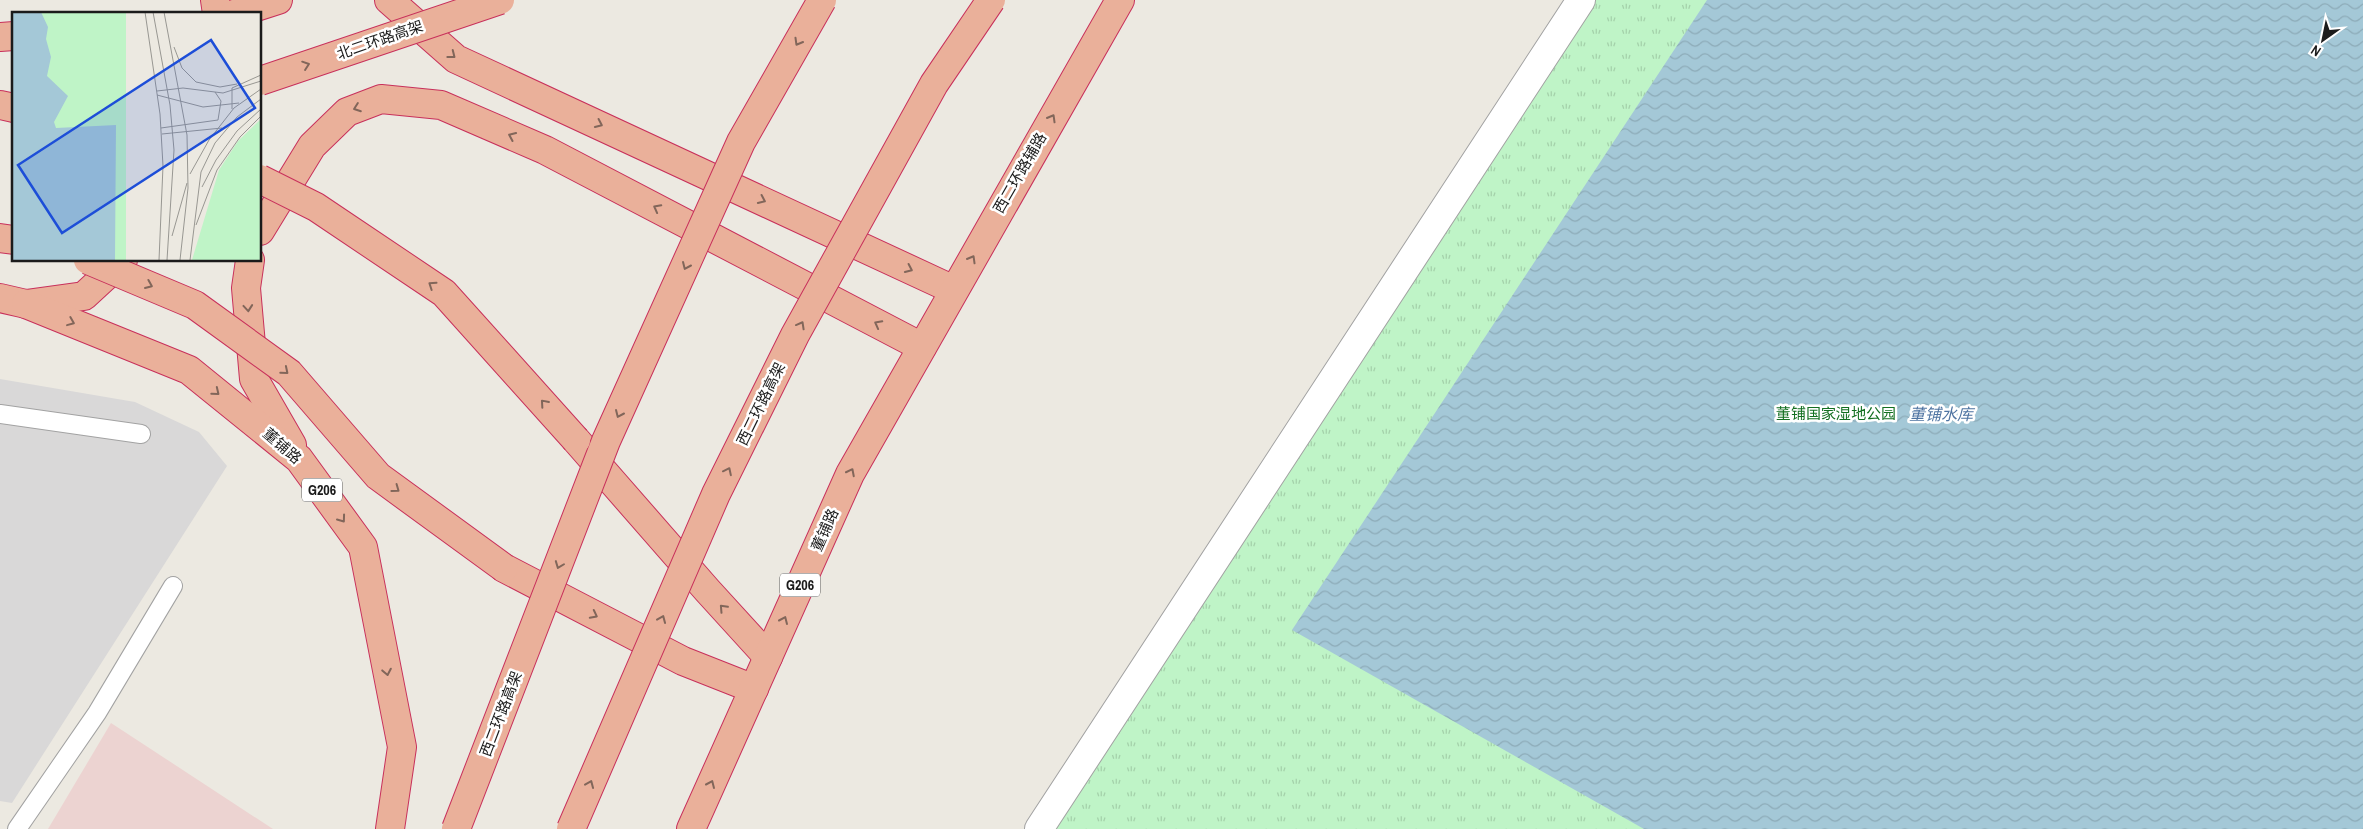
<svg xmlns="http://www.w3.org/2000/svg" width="2363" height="829" viewBox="0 0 2363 829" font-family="'Archivo Narrow','Noto Sans SC',sans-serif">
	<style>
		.residential { fill: #d9d8d8 }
		.commercial { fill: #ecd3d1 }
		.park { fill: url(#park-tufts) }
		.water { fill: url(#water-waves) }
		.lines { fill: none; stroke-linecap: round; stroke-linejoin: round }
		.service-casing { stroke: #a2a2a2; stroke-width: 20 }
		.minor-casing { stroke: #a2a2a2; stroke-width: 30 }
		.trunk-casing { stroke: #c8305b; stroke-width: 30 }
		.service { stroke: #fff; stroke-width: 18 }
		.minor { stroke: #fff; stroke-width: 28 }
		.trunk { stroke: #eab09a; stroke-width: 28 }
		.trunk-bridge-casing { stroke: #c8305b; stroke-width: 30; stroke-linecap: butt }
		.trunk-bridge { stroke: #eab09a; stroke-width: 28 }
		.oneway { stroke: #82665a }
		.labels { text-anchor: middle; stroke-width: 5; stroke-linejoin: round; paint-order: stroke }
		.shield { fill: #fff; stroke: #5f5f5f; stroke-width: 1 }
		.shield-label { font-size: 14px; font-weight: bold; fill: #1b1b1b }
		.street-label { font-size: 15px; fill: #1b1b1b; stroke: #fff }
		.park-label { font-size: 15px; fill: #136f20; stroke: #fff }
		.water-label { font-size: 16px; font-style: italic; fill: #4f74a2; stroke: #fff }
		.inset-road { fill: none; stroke: #989792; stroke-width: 1 }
		.view { fill: #1d4ed8; fill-opacity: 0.15; stroke: #1d4ed8; stroke-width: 2.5 }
		.inset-edge { fill: none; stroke: #1b1b1b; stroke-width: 2.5 }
	</style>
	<defs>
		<pattern id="park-tufts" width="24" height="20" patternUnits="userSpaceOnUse" patternTransform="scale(1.25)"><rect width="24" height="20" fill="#bff4c7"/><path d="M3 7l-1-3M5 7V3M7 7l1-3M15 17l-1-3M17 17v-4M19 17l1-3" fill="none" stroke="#a4d1aa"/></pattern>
		<pattern id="water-waves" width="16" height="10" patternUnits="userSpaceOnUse" patternTransform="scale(1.25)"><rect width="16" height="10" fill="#a4c8d7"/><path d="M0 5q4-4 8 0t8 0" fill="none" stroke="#8dabb8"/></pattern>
	</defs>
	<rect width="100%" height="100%" fill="#ece9e1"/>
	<!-- residential -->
	<polygon class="residential" points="0,379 135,402 199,432 227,466 12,803 0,801"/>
	<!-- commercial -->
	<polygon class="commercial" points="111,723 273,829 48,829"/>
	<!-- park -->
	<polygon class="park" points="1581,0 2363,0 2363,829 1039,829"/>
	<!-- water -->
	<polygon class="water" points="1707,0 2363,0 2363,829 1644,829 1292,630"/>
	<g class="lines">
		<defs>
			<g id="service">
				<polyline points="0,414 141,434"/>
				<polyline points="17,829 97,713 173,586"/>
			</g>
			<polyline id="minor" points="1039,829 1581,0"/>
			<g id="trunk">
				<polyline points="215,0 217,14"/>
				<polyline points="389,0 456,59 954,290"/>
				<polyline points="234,14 278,0"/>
				<polyline points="0,37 14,36"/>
				<polyline points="0,105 14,108"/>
				<polyline points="260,231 312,146 347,112 381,99 441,105 545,150 922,347"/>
				<polyline points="0,238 14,240"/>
				<polyline points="250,260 246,288 254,379 292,445"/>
				<polyline points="0,298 26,304 84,296 123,260"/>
				<polyline points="26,304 189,370 299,459 363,547 402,747 390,829"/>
				<polyline points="576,440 707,590 768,657"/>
				<polyline points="504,568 683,661 754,689"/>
				<polyline points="691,829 850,474 1120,0"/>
			</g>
		</defs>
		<!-- service casing -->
		<use href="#service" class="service-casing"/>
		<!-- minor casing -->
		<use href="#minor" class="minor-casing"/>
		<!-- trunk casing -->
		<use href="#trunk" class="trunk-casing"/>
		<!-- service -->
		<use href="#service" class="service"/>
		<!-- minor -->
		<use href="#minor" class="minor"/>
		<!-- trunk -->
		<use href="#trunk" class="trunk"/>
		<defs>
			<g id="trunk-bridge">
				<polyline points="260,81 500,0"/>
				<polyline points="260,179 316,207 444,293 576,440"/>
				<polyline points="88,260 195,305 289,373 378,476 504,568"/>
				<polyline points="456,829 606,441 741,142 822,0"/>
				<polyline points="571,829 716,494 795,335 934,84 991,0"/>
			</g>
		</defs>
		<!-- trunk-bridge casing -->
		<use href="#trunk-bridge" class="trunk-bridge-casing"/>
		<!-- trunk-bridge -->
		<use href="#trunk-bridge" class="trunk-bridge"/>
	</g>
	<!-- one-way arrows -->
	<defs><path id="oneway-chevron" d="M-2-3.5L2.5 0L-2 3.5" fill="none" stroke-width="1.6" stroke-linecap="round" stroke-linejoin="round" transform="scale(1.25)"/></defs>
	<g class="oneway">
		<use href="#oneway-chevron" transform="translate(798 42) rotate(120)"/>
		<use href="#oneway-chevron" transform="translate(452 55) rotate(38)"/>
		<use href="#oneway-chevron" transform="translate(306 65) rotate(-19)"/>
		<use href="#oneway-chevron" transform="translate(357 108) rotate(160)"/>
		<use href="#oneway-chevron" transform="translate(1052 118) rotate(-60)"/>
		<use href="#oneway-chevron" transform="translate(599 124) rotate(25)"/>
		<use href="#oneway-chevron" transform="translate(512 136) rotate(-156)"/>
		<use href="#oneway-chevron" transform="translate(762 200) rotate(25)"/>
		<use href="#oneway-chevron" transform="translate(657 208) rotate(-152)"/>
		<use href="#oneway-chevron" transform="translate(972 259) rotate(-60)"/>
		<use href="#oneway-chevron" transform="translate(686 266) rotate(114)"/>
		<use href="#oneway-chevron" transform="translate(909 269) rotate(25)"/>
		<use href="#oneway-chevron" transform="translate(149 285) rotate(23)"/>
		<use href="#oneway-chevron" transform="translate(432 285) rotate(-146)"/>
		<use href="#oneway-chevron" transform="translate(248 308) rotate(85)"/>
		<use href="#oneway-chevron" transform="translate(71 322) rotate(22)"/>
		<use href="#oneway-chevron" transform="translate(878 324) rotate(-152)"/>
		<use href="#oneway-chevron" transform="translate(801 325) rotate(-61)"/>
		<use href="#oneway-chevron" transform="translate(285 371) rotate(40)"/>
		<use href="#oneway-chevron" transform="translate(216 392) rotate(39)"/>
		<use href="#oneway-chevron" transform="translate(544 403) rotate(-131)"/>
		<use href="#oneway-chevron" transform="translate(619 414) rotate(114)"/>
		<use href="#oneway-chevron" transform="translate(728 471) rotate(-64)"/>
		<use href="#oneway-chevron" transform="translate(851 472) rotate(-63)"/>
		<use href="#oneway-chevron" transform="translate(396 489) rotate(36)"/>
		<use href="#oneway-chevron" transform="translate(342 519) rotate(54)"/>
		<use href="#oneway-chevron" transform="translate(559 565) rotate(111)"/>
		<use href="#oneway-chevron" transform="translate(723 608) rotate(-133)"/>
		<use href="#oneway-chevron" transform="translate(594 615) rotate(27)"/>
		<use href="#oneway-chevron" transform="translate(662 619) rotate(-67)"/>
		<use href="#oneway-chevron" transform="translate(784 620) rotate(-66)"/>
		<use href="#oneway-chevron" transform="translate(387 672) rotate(79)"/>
		<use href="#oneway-chevron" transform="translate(590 784) rotate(-67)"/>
		<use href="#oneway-chevron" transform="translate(711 784) rotate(-66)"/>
	</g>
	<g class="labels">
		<!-- shield labels -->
		<g class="shield">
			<rect x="302" y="478.5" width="40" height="23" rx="4"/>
			<rect x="780" y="573.5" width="40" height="23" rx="4"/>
		</g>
		<g class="shield-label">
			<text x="322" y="495">G206</text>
			<text x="800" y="590">G206</text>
		</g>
		<!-- street labels -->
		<g class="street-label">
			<text transform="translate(380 40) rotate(-19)" y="5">北二环路高架</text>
			<text transform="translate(1020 173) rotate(-60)" y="5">西二环路辅路</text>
			<text transform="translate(761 404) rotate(-64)" y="5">西二环路高架</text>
			<text transform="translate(282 446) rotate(41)" y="5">董铺路</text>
			<text transform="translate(825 530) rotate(-66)" y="5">董铺路</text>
			<text transform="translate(501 714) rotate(-69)" y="5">西二环路高架</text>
		</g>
		<!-- park labels -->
		<g class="park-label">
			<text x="1836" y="419">董铺国家湿地公园</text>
		</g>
		<!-- water labels -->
		<g class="water-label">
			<text x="1941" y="420">董铺水库</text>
		</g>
	</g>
	<!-- overview -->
	<g transform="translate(12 12)">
		<rect width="249" height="249" fill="#ece9e1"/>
		<path d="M0,0H114V248H0ZM249,107V248H180L207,158L226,129Z" fill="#bff4c7"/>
		<path d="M0,0H29L36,15L34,27L39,45L35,64L56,84L42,110L44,116L104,113L103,248H0Z" fill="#a4c8d7"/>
		<path class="inset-road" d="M133,0L148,102L151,154L147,248M141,0L158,93L162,138L155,248M152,0L175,123L176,176L168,248M162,35L170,56L184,70L208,75L225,72M145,79L171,76L211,81L249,69M145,83L191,95L227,91M220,97V76L249,63M149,116L206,108L209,89L203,80M150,122L210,116M178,162L197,128L222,96L249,77M190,175L204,148L225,119L249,97M184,213L205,158L228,125L249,104M160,224L175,171M178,248L189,160L203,131L225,105L249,87"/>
		<path class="view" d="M199,28L243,96L50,221L6,153Z"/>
		<rect width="249" height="249" class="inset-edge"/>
	</g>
	<!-- north arrow -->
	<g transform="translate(2323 40) rotate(213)" stroke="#ffffff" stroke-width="4" paint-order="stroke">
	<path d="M0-4L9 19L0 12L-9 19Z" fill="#1b1b1b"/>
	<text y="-8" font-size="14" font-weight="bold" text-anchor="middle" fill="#1b1b1b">N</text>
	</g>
</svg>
